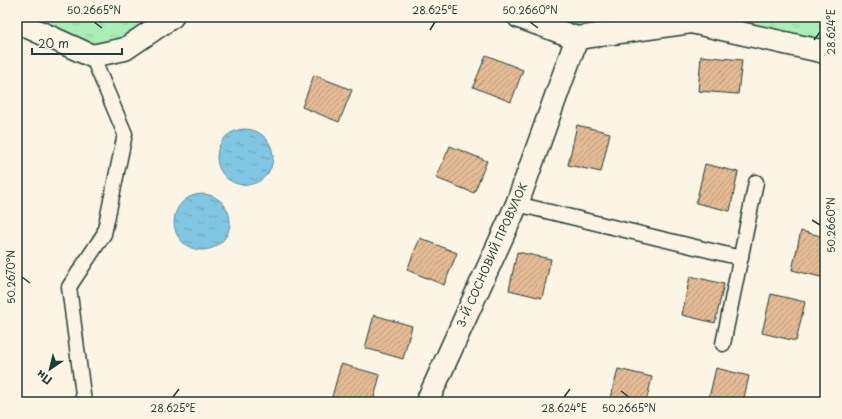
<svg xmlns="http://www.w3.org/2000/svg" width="842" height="419" viewBox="0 0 842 419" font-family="'Playpen Sans',sans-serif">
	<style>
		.grass { fill: url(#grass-tufts); stroke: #669676 }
		.water { fill: url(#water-ripples); stroke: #5a8f9c }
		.building { fill: url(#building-hatch); stroke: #1f3d34 }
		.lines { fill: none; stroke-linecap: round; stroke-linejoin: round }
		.service-casing { stroke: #1f3d34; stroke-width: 17 }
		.minor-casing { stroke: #1f3d34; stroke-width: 25 }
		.service { stroke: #fcf5e5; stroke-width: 14 }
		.minor { stroke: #fcf5e5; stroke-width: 22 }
		.ticks { fill: none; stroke: #1f3d34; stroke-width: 1.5 }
		.labels { text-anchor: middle; stroke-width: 4; stroke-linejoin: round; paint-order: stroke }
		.street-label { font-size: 11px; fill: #1f3d34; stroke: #fcf5e5 }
		.neatline { fill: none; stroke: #1f3d34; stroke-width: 1.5 }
		.ticks-label { font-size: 10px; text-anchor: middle; fill: #1f3d34 }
	</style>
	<defs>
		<pattern id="grass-tufts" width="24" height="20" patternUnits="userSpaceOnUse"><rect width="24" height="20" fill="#aceeb8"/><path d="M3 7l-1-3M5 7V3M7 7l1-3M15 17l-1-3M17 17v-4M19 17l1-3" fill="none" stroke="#94cd9f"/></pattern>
		<pattern id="water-ripples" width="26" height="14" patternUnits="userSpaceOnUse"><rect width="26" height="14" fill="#81c6e2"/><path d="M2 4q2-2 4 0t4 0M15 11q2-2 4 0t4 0" fill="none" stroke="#69a2b8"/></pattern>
		<pattern id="building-hatch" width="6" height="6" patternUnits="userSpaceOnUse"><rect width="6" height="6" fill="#e4bb95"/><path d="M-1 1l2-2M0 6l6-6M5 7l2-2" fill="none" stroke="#b8997a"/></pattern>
	</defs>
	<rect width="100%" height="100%" fill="#fcf5e5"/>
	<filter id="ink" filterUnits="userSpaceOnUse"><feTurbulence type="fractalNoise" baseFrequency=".025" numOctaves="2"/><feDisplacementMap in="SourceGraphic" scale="8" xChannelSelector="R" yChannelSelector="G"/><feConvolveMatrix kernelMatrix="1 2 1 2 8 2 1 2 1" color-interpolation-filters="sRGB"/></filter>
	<g filter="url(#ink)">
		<!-- grass -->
		<g class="grass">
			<polygon points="17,17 172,17 92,56"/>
			<polygon points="519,17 825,17 825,53 691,22 577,38"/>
		</g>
		<!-- water -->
		<g class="water">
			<polygon points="17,40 20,41 21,71 17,119"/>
			<circle cx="245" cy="157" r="28"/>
			<circle cx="202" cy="222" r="28"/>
		</g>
		<!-- building -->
		<g class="building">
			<polygon points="486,55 523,70 511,102 473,87"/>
			<polygon points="701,56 742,60 738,94 698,91"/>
			<polygon points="314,75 352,90 339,122 302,107"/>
			<polygon points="577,125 610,133 601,172 568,165"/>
			<polygon points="450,146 487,161 474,193 436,178"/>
			<polygon points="705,164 738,172 730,211 696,203"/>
			<polygon points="801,231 825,237 825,278 792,270"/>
			<polygon points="420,238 457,253 444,285 407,270"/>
			<polygon points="517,252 551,259 542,298 509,290"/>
			<polygon points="690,276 724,284 715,323 682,315"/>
			<polygon points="771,294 805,302 796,341 762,333"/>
			<polygon points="374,315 412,326 403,359 365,348"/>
			<polygon points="341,364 380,375 373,402 351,402 332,397"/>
			<polygon points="716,368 749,376 743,402 708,402"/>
			<polygon points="618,369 652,377 646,402 610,402"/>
		</g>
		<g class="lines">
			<defs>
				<g id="service">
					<polyline points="517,204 741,258"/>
					<polyline points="723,344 756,182"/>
					<polyline points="84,402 69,287 104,234 125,134 92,56"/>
				</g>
				<g id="minor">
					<polyline points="519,17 577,38 691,22 825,52"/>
					<polyline points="17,22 92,56 125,49 172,17"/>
					<polyline points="427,402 517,204 577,38"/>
				</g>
			</defs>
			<!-- service casing -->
			<use href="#service" class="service-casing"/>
			<!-- minor casing -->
			<use href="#minor" class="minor-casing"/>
			<!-- service -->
			<use href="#service" class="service"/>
			<!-- minor -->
			<use href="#minor" class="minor"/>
		</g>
	</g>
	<!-- ticks -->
	<path class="ticks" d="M94,22L102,28M530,22L538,28M430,30L435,22M814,40L820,32M812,220L820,225M22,277L30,283M621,391L629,397M173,397L179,389M564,397L570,389"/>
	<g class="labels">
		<!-- street labels -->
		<g class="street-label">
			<text transform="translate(492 255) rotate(-66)" y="4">3-Й СОСНОВИЙ ПРОВУЛОК</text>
		</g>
	</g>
	<!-- margin -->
	<rect width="842" height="419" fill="none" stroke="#fcf5e5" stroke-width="44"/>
	<!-- north arrow -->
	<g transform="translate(50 369) rotate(215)" stroke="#fcf5e5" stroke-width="3" paint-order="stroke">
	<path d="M0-3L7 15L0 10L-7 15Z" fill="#1f3d34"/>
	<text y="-6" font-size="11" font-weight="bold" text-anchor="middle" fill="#1f3d34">Пн</text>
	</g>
	<!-- scale -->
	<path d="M32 48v6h90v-6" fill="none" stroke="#1f3d34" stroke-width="2"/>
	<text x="38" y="48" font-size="12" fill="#1f3d34" stroke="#fcf5e5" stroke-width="3" paint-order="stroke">20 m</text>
	<rect x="22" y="22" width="798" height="375" class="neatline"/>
	<g class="ticks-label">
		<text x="94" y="14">50.2665°N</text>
		<text x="435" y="14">28.625°E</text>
		<text x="530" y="14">50.2660°N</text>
		<text transform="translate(831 32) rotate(-90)" y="4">28.624°E</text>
		<text transform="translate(831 225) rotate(-90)" y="4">50.2660°N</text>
		<text transform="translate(11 277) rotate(-90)" y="4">50.2670°N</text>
		<text x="173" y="412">28.625°E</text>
		<text x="564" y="412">28.624°E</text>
		<text x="629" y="412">50.2665°N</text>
	</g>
</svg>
